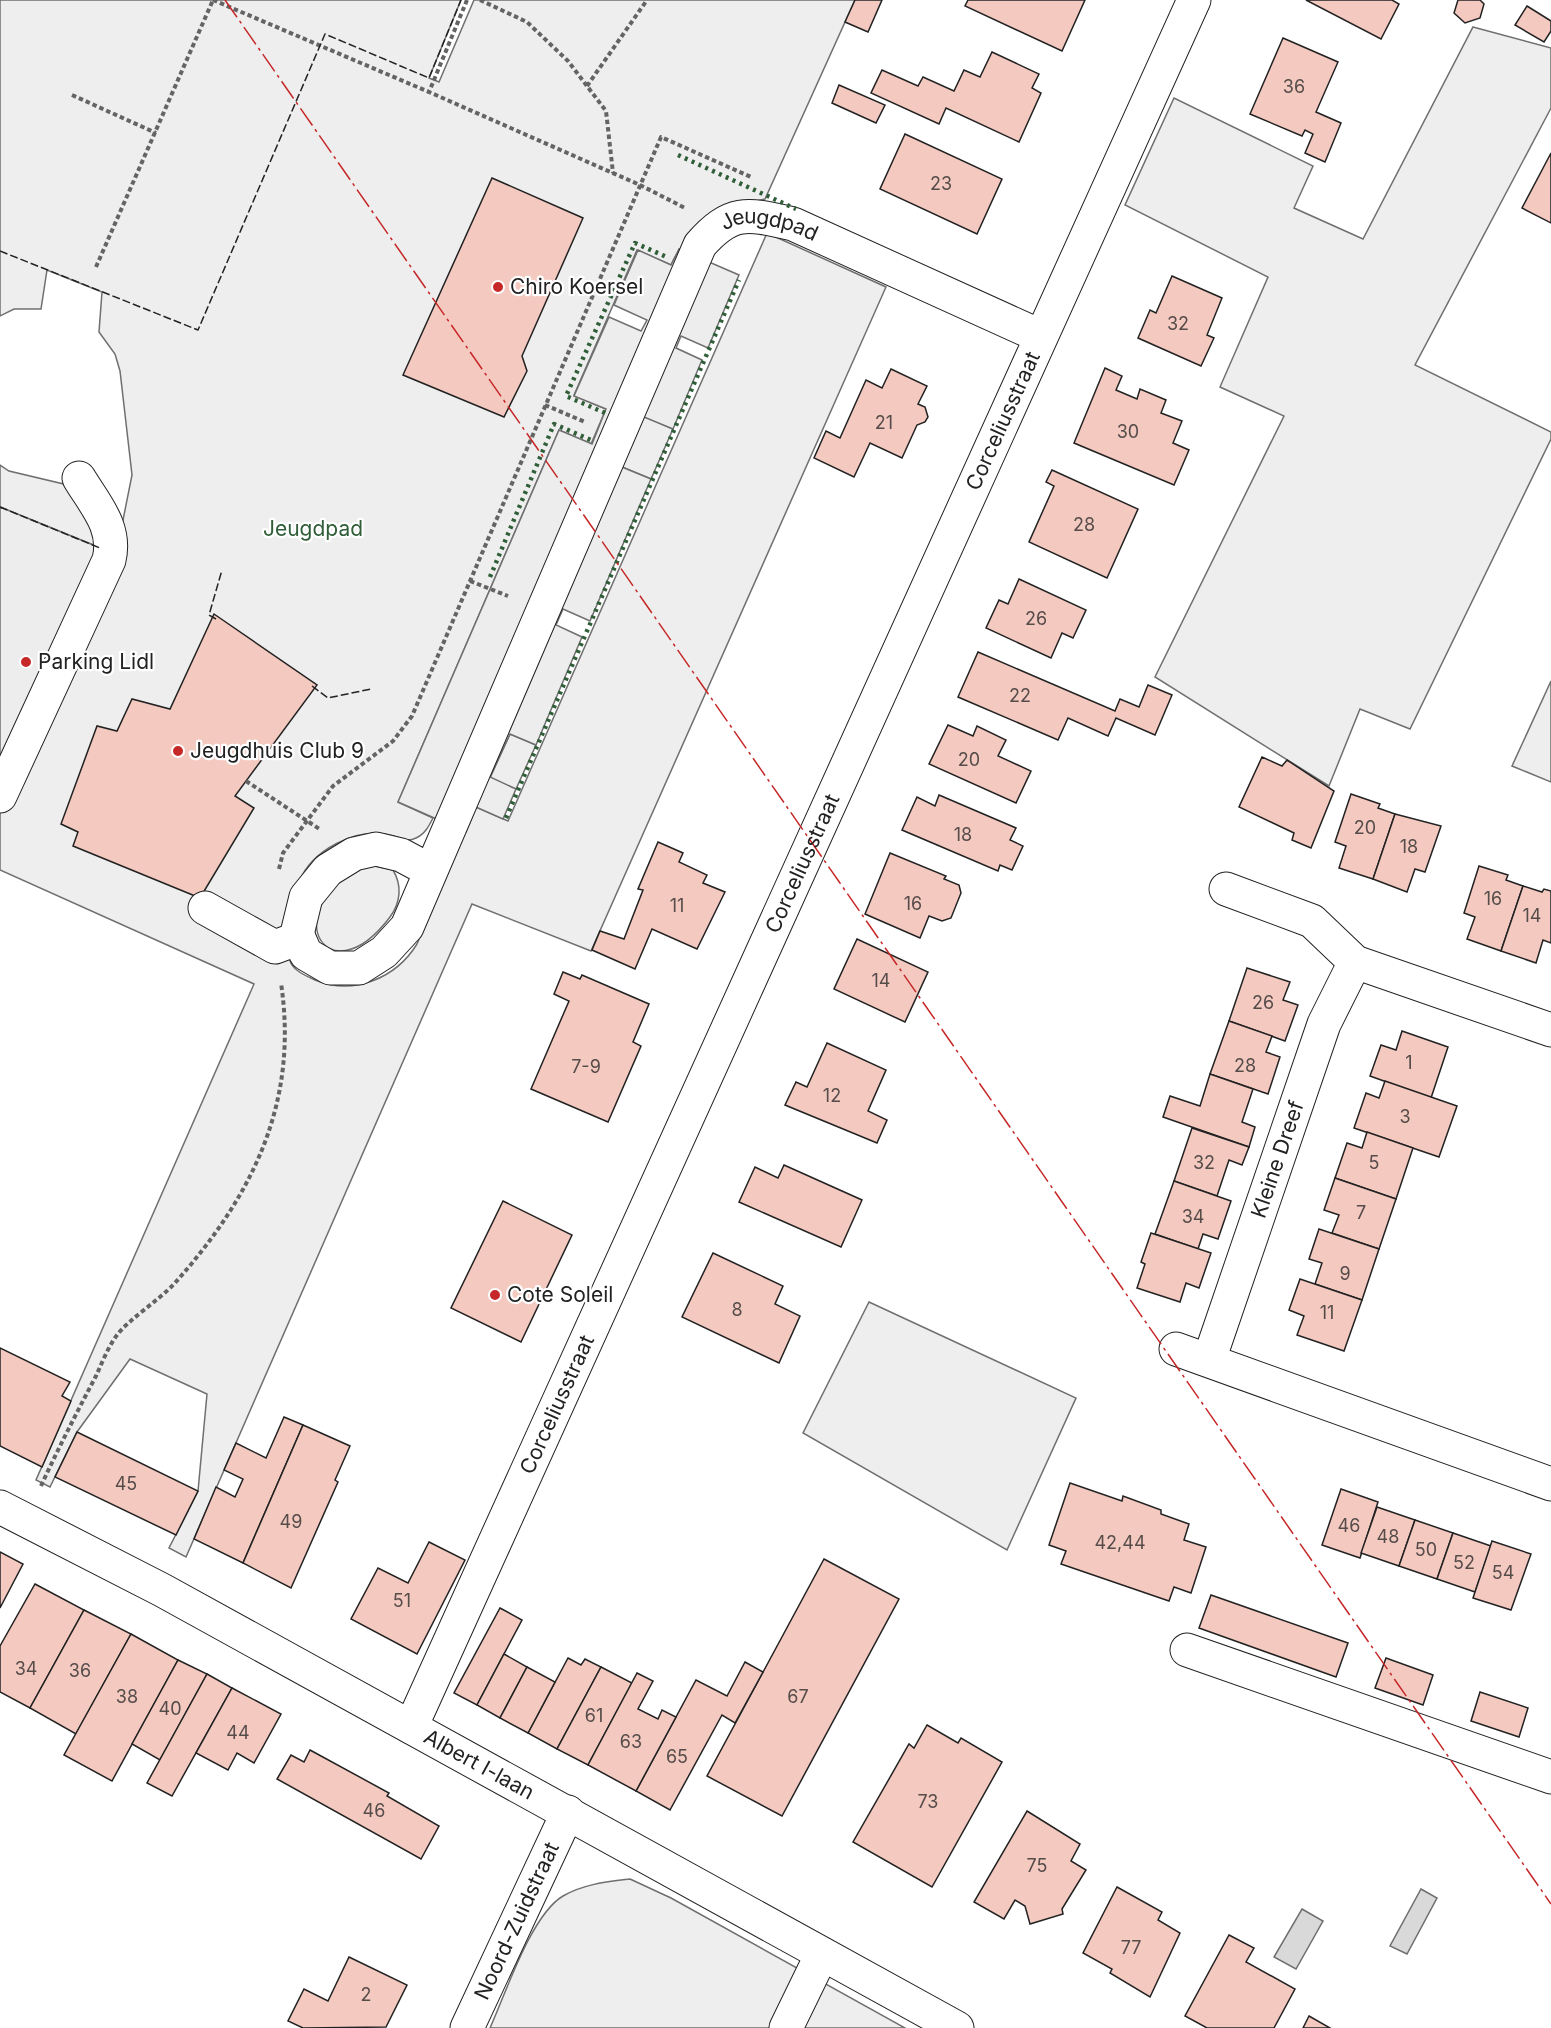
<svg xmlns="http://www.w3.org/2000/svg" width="1551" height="2028" viewBox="0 0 1551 2028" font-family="Inter,sans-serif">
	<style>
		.green { fill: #eee; stroke: #6f6f6f; stroke-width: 1.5 }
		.parking { fill: #ededed; stroke: #6f6f6f; stroke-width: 1.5 }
		.water { fill: #d9d9d9; stroke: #6f6f6f; stroke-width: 1.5 }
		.building { fill: #f3c9c0; stroke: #222; stroke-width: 1.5 }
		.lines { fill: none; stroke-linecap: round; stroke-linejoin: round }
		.minor-casing { stroke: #222; stroke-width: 35 }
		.path { stroke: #646464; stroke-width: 4; stroke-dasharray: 4.5 3; stroke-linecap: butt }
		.minor { stroke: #fff; stroke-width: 33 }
		.hedge { stroke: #2f5e38; stroke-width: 4.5; stroke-dasharray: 3 4.5; stroke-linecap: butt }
		.fence { stroke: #222; stroke-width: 1.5; stroke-dasharray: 8 3; stroke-linecap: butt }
		.power { stroke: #c62828; stroke-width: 1.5; stroke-dasharray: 21 4.5 3 4.5; stroke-linecap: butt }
		.poi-dot { fill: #c62828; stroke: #fff; stroke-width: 2 }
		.labels { text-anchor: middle; stroke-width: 4.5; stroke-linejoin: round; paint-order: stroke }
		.number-label { font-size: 18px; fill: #564c4a }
		.street-label { font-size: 21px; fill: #222; stroke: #fff }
		.poi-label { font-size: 21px; fill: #222; stroke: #fff; text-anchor: start }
		.park-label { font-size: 21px; fill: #2f5e38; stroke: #fff }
	</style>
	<rect width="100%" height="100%" fill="#fff"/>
	<!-- green -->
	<g class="green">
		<path d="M0,0H461L429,78L439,82L474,0H855L765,199C724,206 689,226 671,265L637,250L574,395L606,409L591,444L559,430L398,802L433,818C429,826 425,834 416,838C406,843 400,837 390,835C356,827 312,850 299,882C294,895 286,911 283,925C282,933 287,944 289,952C289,955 290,962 292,965C296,972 308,977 315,980C354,996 396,978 417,944L476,807L508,821L767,233L886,287L591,951L472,904L186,1557L169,1548L198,1491L207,1394L130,1359L77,1432L50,1487L36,1480L254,984L0,870V812L116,555L132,475L120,371L115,354L99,332L102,292L47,270L41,309H14L0,316Z"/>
		<polygon points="1473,27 1551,48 1551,108 1415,365 1551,432 1551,439 1410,729 1360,709 1329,786 1155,677 1284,416 1220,387 1268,277 1125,205 1174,98 1313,166 1294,208 1363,239"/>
		<polygon points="644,416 673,429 651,479 622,467"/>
		<polygon points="0,465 9,471 72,486 103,549 0,507"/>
		<polygon points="1551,681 1551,782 1512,766"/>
		<polygon points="510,734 536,745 516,789 490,778"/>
		<path d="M370,865L393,870C402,885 401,902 390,917C325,1003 273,903 370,865Z"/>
		<polygon points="869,1302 1076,1398 1007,1550 803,1433"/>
		<path d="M630,1879L671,1898L905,2028H490C506,1993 531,1915 563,1896C584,1884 606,1882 630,1879Z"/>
	</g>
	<!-- parking -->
	<g class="parking">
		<polygon points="679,249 739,275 708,348 681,336 676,348 702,360 673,429 644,417 622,467 651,479 590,621 563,609 556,625 582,637 536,745 510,734 490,777 516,789 503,819 476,807 466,832 398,802 559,430 592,444 606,409 574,396 609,317 641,331 647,320 614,305 638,250 671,265"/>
		<polygon points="0,507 103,549 0,776"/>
	</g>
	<!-- water -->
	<g class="water">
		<polygon points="1421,1889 1437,1898 1407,1954 1390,1946"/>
		<polygon points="1302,1909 1323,1921 1296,1969 1274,1957"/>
	</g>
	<!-- building -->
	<g class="building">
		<polygon points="855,0 882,0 868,32 845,22"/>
		<polygon points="968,0 1085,0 1062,51 965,6"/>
		<polygon points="1306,0 1392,0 1399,4 1381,39"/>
		<polygon points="1458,0 1480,0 1484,4 1480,18 1465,23 1454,13"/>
		<polygon points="1527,6 1551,21 1551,31 1544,42 1515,25"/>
		<polygon points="1283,38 1338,62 1316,112 1341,123 1325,162 1305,153 1313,134 1305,130 1302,136 1250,114"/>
		<polygon points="992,52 1039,74 1032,88 1041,93 1019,142 946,108 939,124 871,93 882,70 918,86 923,77 954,91 964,70 980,77"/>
		<polygon points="839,85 885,105 876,123 832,103"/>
		<polygon points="905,134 1002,179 977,234 880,189"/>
		<polygon points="1551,153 1551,223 1522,208"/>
		<polygon points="492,178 583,218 522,356 527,371 504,417 403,375"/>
		<polygon points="1172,276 1222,298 1207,335 1214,338 1201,366 1138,338 1150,310 1156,313"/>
		<polygon points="1105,368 1122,376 1116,390 1137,399 1140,389 1166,400 1161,413 1182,421 1173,443 1189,450 1174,485 1074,443"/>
		<polygon points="891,369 927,386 918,404 925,407 928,417 925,422 917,425 902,458 870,443 854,477 814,458 826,431 840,438 866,380 882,388"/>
		<polygon points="1052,470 1138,509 1107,578 1029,542 1054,486 1046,482"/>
		<polygon points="1019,579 1086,610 1073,638 1062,633 1051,658 986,628 999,600 1008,604"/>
		<polygon points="214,614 317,685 235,796 254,808 200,898 73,846 78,832 61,824 97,726 117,731 132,699 170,709"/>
		<polygon points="978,652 1115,711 1120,699 1139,707 1148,685 1172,695 1155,735 1116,718 1108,736 1068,718 1058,740 958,697"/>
		<polygon points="948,725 973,736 977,726 1006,740 998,756 1031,771 1016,803 929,764"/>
		<polygon points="1262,757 1282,766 1287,760 1334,791 1311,848 1292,840 1294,833 1239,807"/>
		<polygon points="1351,794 1380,804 1378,808 1395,814 1373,879 1339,868 1346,846 1335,842"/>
		<polygon points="939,795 1016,828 1010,840 1023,846 1012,870 1000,865 998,871 902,830 917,797 935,806"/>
		<polygon points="1395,814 1441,826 1425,872 1415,869 1407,892 1373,879"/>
		<polygon points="658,842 683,853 679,862 707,875 703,883 725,892 697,949 652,929 635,969 592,950 600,931 624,939 643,890 638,889"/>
		<polygon points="890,853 946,876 944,879 959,885 961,893 951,918 942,921 929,916 920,938 865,914"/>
		<polygon points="1479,866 1508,875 1506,880 1523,886 1501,951 1467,939 1475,917 1464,913"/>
		<polygon points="1523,886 1542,892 1544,889 1551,891 1551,943 1543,940 1536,963 1501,951"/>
		<polygon points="857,939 928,972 905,1022 834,989"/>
		<polygon points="1247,968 1290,982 1283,1000 1298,1005 1285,1041 1229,1021"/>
		<polygon points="563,972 580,979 582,975 649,1004 633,1042 641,1046 608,1122 531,1089 569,1001 554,994"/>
		<polygon points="1229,1021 1272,1036 1266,1052 1280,1057 1268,1094 1210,1074"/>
		<polygon points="1402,1031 1448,1047 1431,1098 1370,1076 1381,1045 1396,1050"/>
		<polygon points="827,1043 886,1070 868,1111 887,1120 877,1143 785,1105 796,1082 807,1087"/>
		<polygon points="1210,1074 1253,1089 1242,1122 1255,1127 1249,1147 1163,1117 1170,1096 1200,1106"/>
		<polygon points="1385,1081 1457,1106 1439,1157 1354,1128 1366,1093 1379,1098"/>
		<polygon points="1192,1128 1249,1147 1242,1165 1229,1160 1217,1196 1174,1181"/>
		<polygon points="1367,1132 1413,1148 1396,1199 1335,1178 1347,1143 1362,1148"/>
		<polygon points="784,1165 862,1200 841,1247 739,1202 755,1167 778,1178"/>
		<polygon points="1335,1178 1396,1199 1379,1249 1332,1233 1339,1215 1324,1210"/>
		<polygon points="1174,1181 1231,1201 1218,1239 1203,1234 1198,1249 1155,1234"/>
		<polygon points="503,1201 572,1235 521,1342 451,1308"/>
		<polygon points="1319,1229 1379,1249 1362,1300 1315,1284 1322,1263 1309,1259"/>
		<polygon points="1151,1233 1211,1253 1199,1288 1186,1283 1180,1302 1137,1288 1145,1264 1141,1262"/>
		<polygon points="713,1253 783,1286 775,1304 800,1316 779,1363 682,1317"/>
		<polygon points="1300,1279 1362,1300 1344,1351 1297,1335 1304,1316 1289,1310"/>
		<polygon points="0,1348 70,1382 62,1396 71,1401 42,1467 0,1446"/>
		<polygon points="284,1417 303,1425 243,1563 194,1539 216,1487 235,1497 243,1479 224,1470 236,1443 266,1458"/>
		<polygon points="303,1425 350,1446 335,1480 338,1482 291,1588 243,1563"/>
		<polygon points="77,1432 198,1491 176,1535 55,1477"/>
		<polygon points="1070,1483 1122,1501 1123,1496 1161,1510 1161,1514 1189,1524 1184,1540 1206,1547 1191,1593 1174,1587 1169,1601 1061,1564 1066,1551 1049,1545"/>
		<polygon points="1341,1489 1378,1502 1360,1558 1322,1545"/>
		<polygon points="1377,1507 1415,1520 1399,1566 1361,1553"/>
		<polygon points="1415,1520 1453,1533 1437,1579 1399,1566"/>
		<polygon points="1453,1533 1491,1546 1475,1592 1437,1579"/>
		<polygon points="1492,1541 1531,1554 1511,1610 1473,1598"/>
		<polygon points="429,1542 465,1560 417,1654 351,1619 378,1568 408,1583"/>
		<polygon points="0,1552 23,1564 0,1608"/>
		<polygon points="824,1559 899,1599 782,1816 707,1776"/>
		<polygon points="35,1584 84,1610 30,1708 0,1692 0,1646"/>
		<polygon points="1211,1595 1348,1643 1336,1677 1199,1628"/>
		<polygon points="500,1608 522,1620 477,1705 454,1693"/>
		<polygon points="84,1610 131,1634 76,1734 30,1708"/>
		<polygon points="131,1634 178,1660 112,1781 64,1755"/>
		<polygon points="504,1654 527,1667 500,1718 477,1705"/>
		<polygon points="568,1658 581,1665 585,1659 601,1667 557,1749 528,1733"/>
		<polygon points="1386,1658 1433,1675 1423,1705 1375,1688"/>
		<polygon points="178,1660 207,1674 160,1760 132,1744"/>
		<polygon points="745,1662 763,1672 735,1723 722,1715 670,1810 636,1791 696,1680 727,1696"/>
		<polygon points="527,1667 555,1682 528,1733 500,1718"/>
		<polygon points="601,1667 632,1683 588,1765 557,1749"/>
		<polygon points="637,1673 653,1681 638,1709 658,1719 662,1710 676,1717 636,1791 588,1765"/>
		<polygon points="207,1674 232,1688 172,1796 147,1783"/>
		<polygon points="232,1688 281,1714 254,1763 237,1753 228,1770 196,1753"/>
		<polygon points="1480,1692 1528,1708 1519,1737 1471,1721"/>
		<polygon points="927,1725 958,1743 961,1738 1002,1762 932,1887 853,1842 909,1744 914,1748"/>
		<polygon points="310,1750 389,1793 387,1796 439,1826 421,1859 277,1779 291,1755 304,1762"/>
		<polygon points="1027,1811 1080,1844 1071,1861 1086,1870 1062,1909 1063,1914 1030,1924 1025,1906 1015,1900 1004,1919 974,1902"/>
		<polygon points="1117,1887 1162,1912 1158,1920 1180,1933 1150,1997 1110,1973 1112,1969 1083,1953"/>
		<polygon points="1229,1935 1254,1948 1246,1962 1295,1989 1274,2028 1207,2028 1185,2016"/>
		<polygon points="349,1957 407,1985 386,2027 303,2028 288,2021 304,1989 328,2001"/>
		<polygon points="1309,2016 1330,2028 1303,2028"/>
	</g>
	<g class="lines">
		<defs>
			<g id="minor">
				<path d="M0,796L109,560C117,527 95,505 79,478"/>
				<path id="s1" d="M431,871L401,855L376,849L354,854L328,870L306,897L297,934L306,954L330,968H359L384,952L407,927L431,871L700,245C732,208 749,214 793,224L1040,336"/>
				<polyline points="1226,889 1312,921 1355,962 1551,1030"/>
				<polyline points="205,908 275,947 299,938"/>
				<polyline points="1176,1349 1551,1484"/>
				<path id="s2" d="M1209,1360L1324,1024L1355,962"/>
				<path id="s3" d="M0,1507L162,1590L957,2028"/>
				<polyline points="1187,1650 1551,1777"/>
				<path id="s4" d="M411,1727L1194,0"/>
				<path id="s5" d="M467,2028L568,1812"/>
				<polyline points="786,2028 822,1954"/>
			</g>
		</defs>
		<!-- minor casing -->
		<use href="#minor" class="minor-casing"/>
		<!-- path -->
		<g class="path">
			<polyline points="213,0 429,92"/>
			<polyline points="467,0 429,92 640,185 685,208"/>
			<polyline points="480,0 527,22 568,61 606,111 613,173"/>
			<polyline points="587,86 647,0"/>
			<polyline points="72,95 156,133"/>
			<polyline points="96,267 213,0"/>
			<polyline points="545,405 585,422"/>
			<polyline points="470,581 508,596"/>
			<polyline points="246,781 321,830"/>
			<polyline points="279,869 283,853 333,786 393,741 412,716 661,137 751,177"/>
			<path d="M41,1486C58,1449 77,1412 96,1376C102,1363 108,1347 117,1335C128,1320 158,1301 174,1284C252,1197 299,1103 281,983"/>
		</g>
		<!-- minor -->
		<use href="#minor" class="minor"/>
		<!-- hedge -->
		<g class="hedge">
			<polyline points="678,155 796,209"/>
			<polyline points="605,413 566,396 635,243 669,258"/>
			<polyline points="490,577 554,424 593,441"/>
			<polyline points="506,818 739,280"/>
		</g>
		<!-- fence -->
		<g class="fence">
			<polyline points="0,251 198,330 325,34 429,78 461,0"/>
			<polyline points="0,507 100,548"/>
			<polyline points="216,619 209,615 222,570"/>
			<polyline points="312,686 328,698 371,689"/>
		</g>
		<!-- power -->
		<polyline class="power" points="225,0 1551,1904"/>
	</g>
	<!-- markers -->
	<g class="poi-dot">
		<circle cx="498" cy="287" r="6"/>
		<circle cx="26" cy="662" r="6"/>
		<circle cx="178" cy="751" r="6"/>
		<circle cx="495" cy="1295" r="6"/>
	</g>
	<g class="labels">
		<!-- number labels -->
		<g class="number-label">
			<text x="1294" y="93">36</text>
			<text x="941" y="190">23</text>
			<text x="1178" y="330">32</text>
			<text x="884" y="429">21</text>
			<text x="1128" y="438">30</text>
			<text x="1084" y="531">28</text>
			<text x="1036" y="625">26</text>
			<text x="1020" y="702">22</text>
			<text x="969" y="766">20</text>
			<text x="1365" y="834">20</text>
			<text x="963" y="841">18</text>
			<text x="1409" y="853">18</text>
			<text x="1493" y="905">16</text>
			<text x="913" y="910">16</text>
			<text x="677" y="912">11</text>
			<text x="1532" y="922">14</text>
			<text x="881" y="987">14</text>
			<text x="1263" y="1009">26</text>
			<text x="1409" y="1069">1</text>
			<text x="1245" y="1072">28</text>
			<text x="586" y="1073">7-9</text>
			<text x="832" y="1102">12</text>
			<text x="1405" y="1123">3</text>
			<text x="1204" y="1169">32</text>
			<text x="1374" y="1169">5</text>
			<text x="1361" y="1219">7</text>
			<text x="1193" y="1223">34</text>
			<text x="1345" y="1280">9</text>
			<text x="737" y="1316">8</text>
			<text x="1327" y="1319">11</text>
			<text x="126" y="1490">45</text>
			<text x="291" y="1528">49</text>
			<text x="1349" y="1532">46</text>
			<text x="1388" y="1543">48</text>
			<text x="1120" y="1549">42,44</text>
			<text x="1426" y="1556">50</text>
			<text x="1464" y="1569">52</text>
			<text x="1503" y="1579">54</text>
			<text x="402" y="1607">51</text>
			<text x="26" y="1675">34</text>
			<text x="80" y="1677">36</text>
			<text x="127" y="1703">38</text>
			<text x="798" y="1703">67</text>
			<text x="170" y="1715">40</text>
			<text x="594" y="1722">61</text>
			<text x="238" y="1739">44</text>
			<text x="631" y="1748">63</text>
			<text x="677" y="1763">65</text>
			<text x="928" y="1808">73</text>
			<text x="374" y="1817">46</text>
			<text x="1037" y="1872">75</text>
			<text x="1131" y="1954">77</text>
			<text x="366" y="2001">2</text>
		</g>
		<!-- street labels -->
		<g class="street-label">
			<text dy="7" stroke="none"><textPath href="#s1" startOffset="1150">Jeugdpad</textPath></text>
			<text dy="7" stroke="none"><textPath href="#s4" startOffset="1434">Corceliusstraat</textPath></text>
			<text dy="7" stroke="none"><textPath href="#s4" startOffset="948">Corceliusstraat</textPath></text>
			<text dy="7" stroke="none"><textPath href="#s2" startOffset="212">Kleine Dreef</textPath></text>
			<text dy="7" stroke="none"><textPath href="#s4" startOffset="354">Corceliusstraat</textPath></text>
			<text dy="7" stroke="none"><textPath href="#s3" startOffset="544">Albert I-laan</textPath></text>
			<text dy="7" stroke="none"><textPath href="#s5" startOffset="118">Noord-Zuidstraat</textPath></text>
		</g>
		<!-- poi labels -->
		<g class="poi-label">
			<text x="510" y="294">Chiro Koersel</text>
			<text x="38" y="669">Parking Lidl</text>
			<text x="190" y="758">Jeugdhuis Club 9</text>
			<text x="507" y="1302">Cote Soleil</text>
		</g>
		<!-- park labels -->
		<g class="park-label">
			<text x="313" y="536">Jeugdpad</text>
		</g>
	</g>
</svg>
